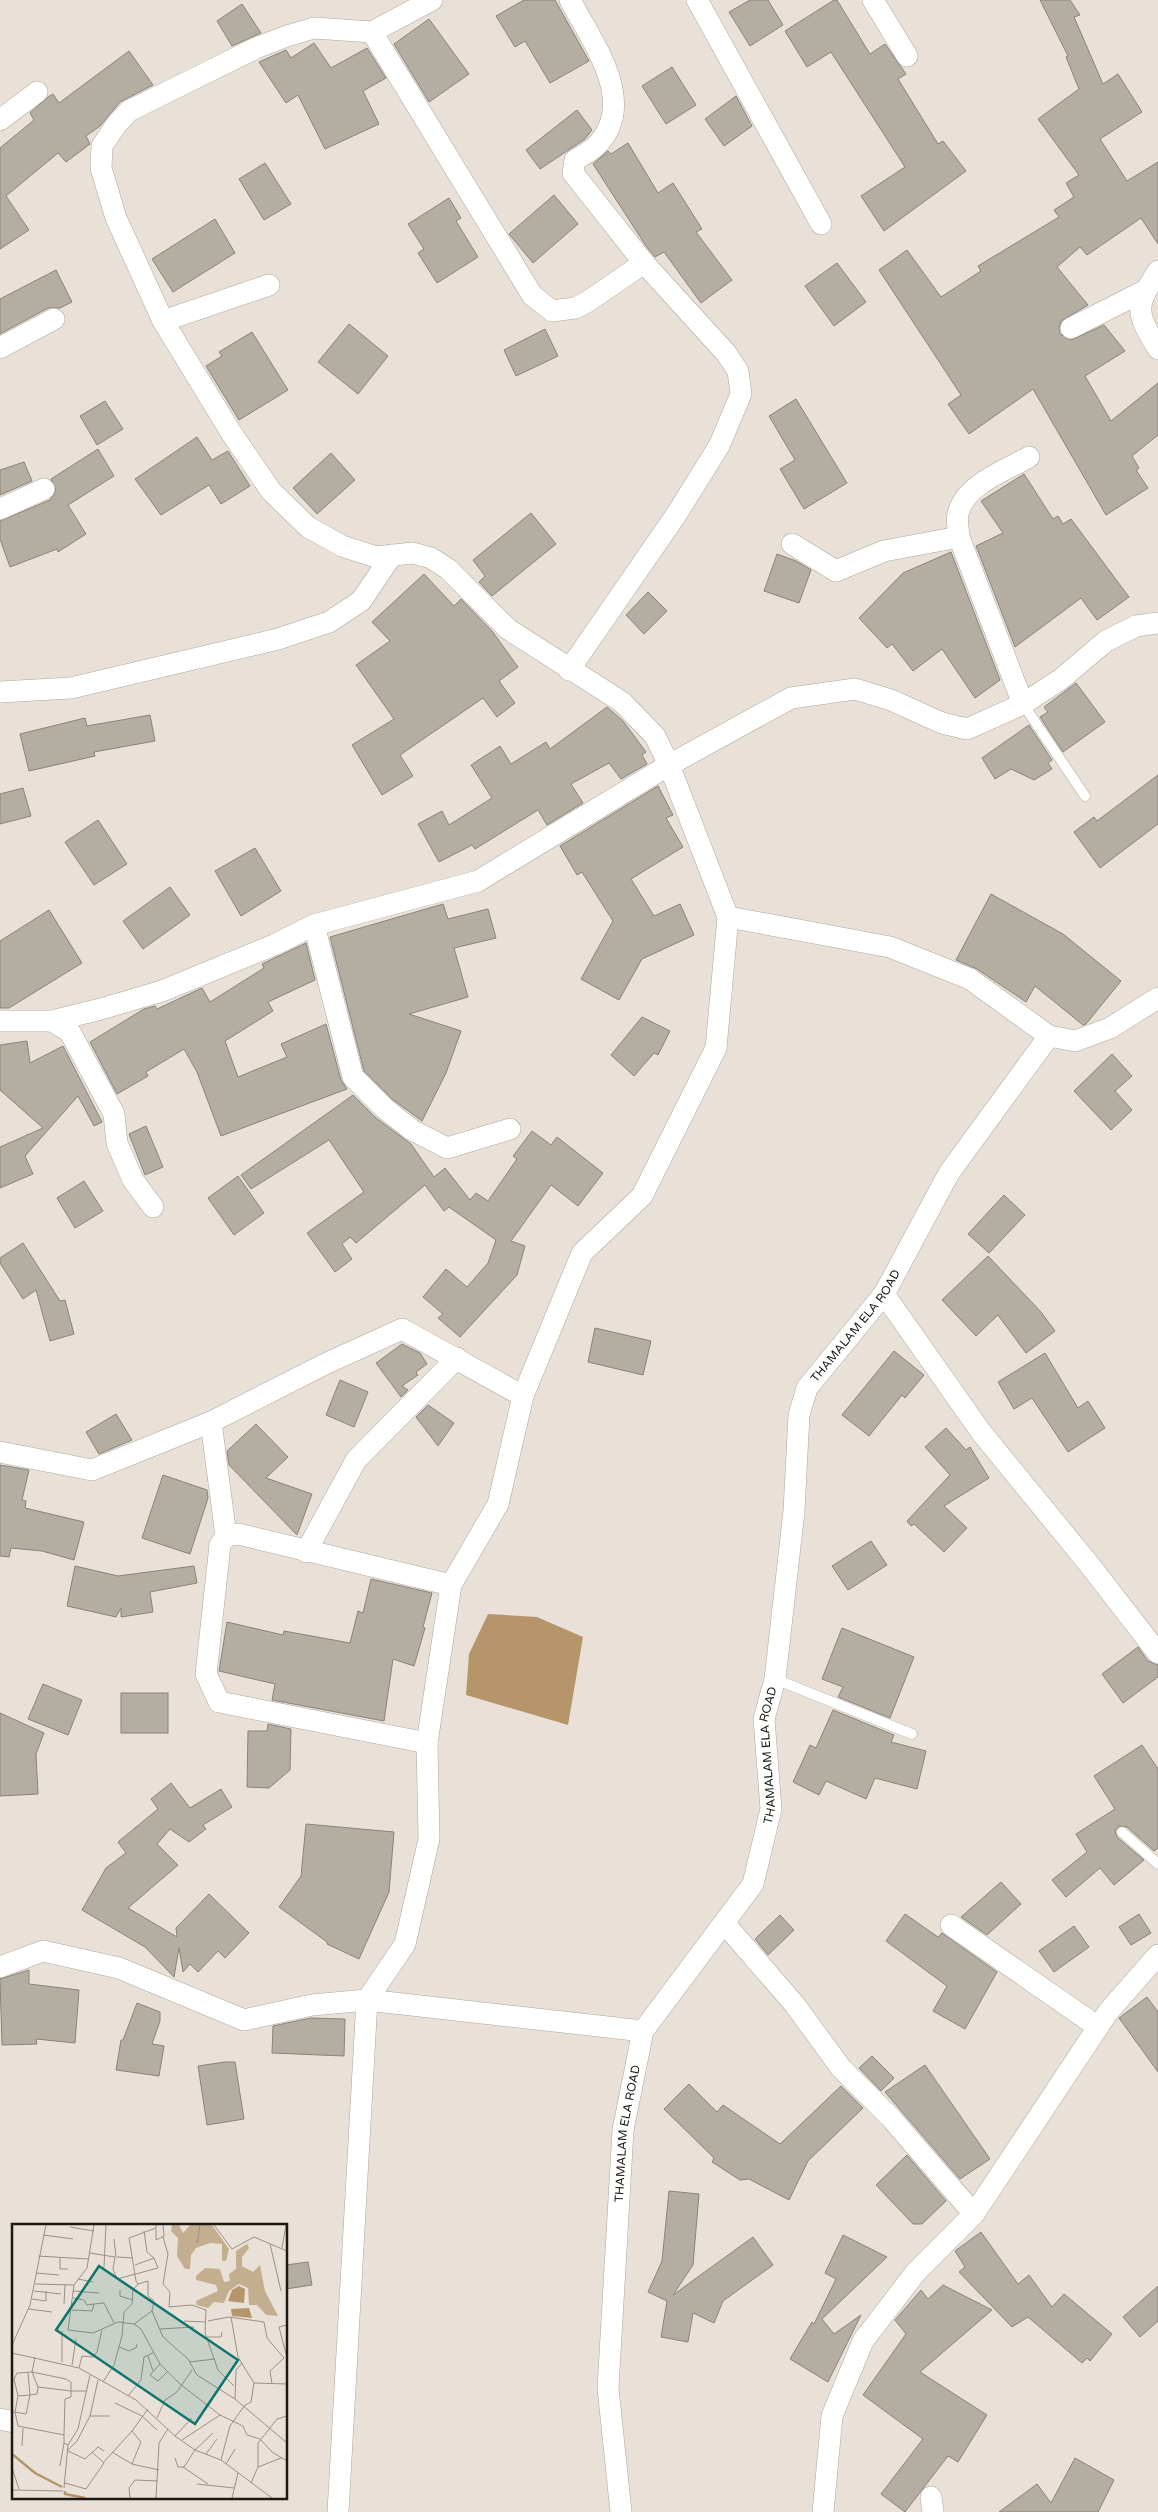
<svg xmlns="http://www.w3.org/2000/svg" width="1158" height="2512" viewBox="0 0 1158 2512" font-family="'Varela Round',sans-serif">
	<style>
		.water { fill: #b59569 }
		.building { fill: #b4ada2; stroke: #8b837a }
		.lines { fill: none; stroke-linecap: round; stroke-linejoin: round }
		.lane-casing { stroke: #aea69c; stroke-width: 11 }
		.street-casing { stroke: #aea69c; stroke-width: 22 }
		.lane { stroke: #fff; stroke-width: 10 }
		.street { stroke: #fff; stroke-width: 21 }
		.labels { text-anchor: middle; stroke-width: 5; stroke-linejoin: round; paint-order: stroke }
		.street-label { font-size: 12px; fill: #1c1915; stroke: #f7eee4 }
		.inset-river { fill: none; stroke: #b59569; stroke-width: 2.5 }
		.inset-road { fill: none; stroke: #979189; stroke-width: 1 }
		.view { fill: #0f766e; fill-opacity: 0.15; stroke: #0f766e; stroke-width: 2.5 }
		.inset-edge { fill: none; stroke: #1c1915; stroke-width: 2.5 }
	</style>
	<rect width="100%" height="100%" fill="#e9e1d7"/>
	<!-- water -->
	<polygon class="water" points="488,1614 537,1617 583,1637 568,1725 466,1695 469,1654"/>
	<!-- building -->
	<g class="building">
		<polygon points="524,0 555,0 589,61 550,83 525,41 515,47 496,16"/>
		<polygon points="750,0 768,0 783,25 750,46 729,12"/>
		<polygon points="834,0 837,0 870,54 885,44 906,74 898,79 938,144 943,141 966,171 884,231 861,196 905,167 831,52 807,67 785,31"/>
		<polygon points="1040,0 1070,0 1080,15 1074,17 1103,84 1118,74 1142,112 1100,139 1127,181 1158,162 1158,244 1141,218 1087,255 1080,247 1057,267 1088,305 1061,321 1059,328 1060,334 1071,340 1104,325 1125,351 1085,376 1111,421 1158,383 1158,435 1132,456 1139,468 1136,470 1148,488 1106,515 1033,389 969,434 948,404 961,395 879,270 907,250 941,297 981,271 978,266 1059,217 1054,210 1074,197 1066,183 1079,175 1038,119 1079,89 1066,57 1068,56"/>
		<polygon points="242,4 261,33 232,46 217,21"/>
		<polygon points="429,19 469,74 429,102 394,44"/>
		<polygon points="314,43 331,68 367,48 386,78 363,91 379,124 325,149 298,95 286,103 259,62 286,50 291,58"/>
		<polygon points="129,51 153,85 120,102 100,126 86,136 90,144 66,162 58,153 6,196 29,230 0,249 0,148 34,120 30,113 48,97 53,94 59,103"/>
		<polygon points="672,67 696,105 666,124 642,86"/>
		<polygon points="736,96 752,126 724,146 705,119"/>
		<polygon points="577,110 592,130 585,139 540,169 526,150"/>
		<polygon points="628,143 658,193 673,183 702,229 696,232 732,280 701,303 664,252 655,257 646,246 593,164 608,151 611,154"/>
		<polygon points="265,163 291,204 264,220 239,179"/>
		<polygon points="554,195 578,224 533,263 509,234"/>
		<polygon points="449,198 461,218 456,221 478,257 437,283 418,253 424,249 408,224"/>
		<polygon points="215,219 235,253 173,292 152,259"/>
		<polygon points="837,263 866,302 834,326 805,286"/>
		<polygon points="56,270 72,302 60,308 48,308 0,334 0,299"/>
		<polygon points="349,324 388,356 358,394 318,362"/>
		<polygon points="545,329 558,356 516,376 504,350"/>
		<polygon points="252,332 288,390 239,420 206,366 222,356 219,352"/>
		<polygon points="796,399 847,483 804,509 780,469 795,460 769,416"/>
		<polygon points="105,401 123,429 97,445 80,416"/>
		<polygon points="197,437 212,460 228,451 250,486 221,504 209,485 161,515 135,479"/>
		<polygon points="98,449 114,476 68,505 86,534 58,552 57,549 10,567 0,539 0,521 50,500 56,490 51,479"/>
		<polygon points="331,453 355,480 317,514 293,488"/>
		<polygon points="24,462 32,481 0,495 0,470"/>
		<polygon points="1024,474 1053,519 1058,516 1063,524 1071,519 1129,597 1097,620 1081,598 1015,647 976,546 1003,533 981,501"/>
		<polygon points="531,513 556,544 492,596 479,582 485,576 473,560"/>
		<polygon points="951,552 1000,680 975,698 942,649 913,671 892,644 887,648 859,618 903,573"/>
		<polygon points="777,554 796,561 811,570 799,603 764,591"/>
		<polygon points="424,574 454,606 461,599 492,631 518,667 499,681 515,703 497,717 483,698 400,755 413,776 382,795 352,745 394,719 356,665 390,641 372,622"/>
		<polygon points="648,592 667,611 644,634 626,615"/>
		<polygon points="1076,683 1105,722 1063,752 1040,717 1048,712 1044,707"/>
		<polygon points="607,707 623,721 646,752 642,755 647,764 621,779 609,763 571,784 583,803 547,825 538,810 475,849 472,845 439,862 418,824 442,811 449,825 492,798 471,765 500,746 511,764 546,742 550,749"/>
		<polygon points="150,715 155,741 94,752 95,756 29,771 20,734 85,718 87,726"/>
		<polygon points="1029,725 1052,760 1048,763 1052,769 1034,780 1011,769 995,779 982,758"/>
		<polygon points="1158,775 1158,824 1100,868 1074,832 1094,817 1097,821"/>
		<polygon points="658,786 673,815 666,818 683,847 631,879 654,916 680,904 694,935 642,959 619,1000 581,979 613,921 582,872 577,875 560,846"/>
		<polygon points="23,788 31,816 0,824 0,794"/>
		<polygon points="98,820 127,864 94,885 65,842"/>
		<polygon points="255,848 281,891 241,916 215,871"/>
		<polygon points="170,887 190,915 143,949 123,921"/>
		<polygon points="991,894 1063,934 1121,981 1086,1024 1083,1025 1035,986 1026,1002 977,969 956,960"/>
		<polygon points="443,904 448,919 488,909 496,938 454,948 468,997 409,1014 461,1031 446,1073 422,1121 392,1099 364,1071 330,937"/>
		<polygon points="49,910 82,963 9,1008 0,1008 0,941"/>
		<polygon points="306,943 315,980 268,1002 273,1011 225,1041 238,1077 287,1057 281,1044 326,1024 341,1080 347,1089 221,1136 197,1072 184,1049 146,1072 148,1076 117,1094 90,1042 144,1009 155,1006 157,1009 202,988 210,1002 264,968 262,964"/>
		<polygon points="642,1017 670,1031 658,1055 654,1053 634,1076 611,1055"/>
		<polygon points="27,1041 30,1063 63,1046 102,1122 94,1126 78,1096 25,1156 33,1174 0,1188 0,1147 43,1128 0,1090 0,1045"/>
		<polygon points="1112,1054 1132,1076 1115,1091 1132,1110 1111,1130 1074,1091"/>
		<polygon points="353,1095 376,1118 411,1144 434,1177 445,1168 470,1200 476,1193 488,1201 517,1159 513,1156 532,1131 551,1145 557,1137 603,1173 578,1206 551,1185 511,1241 525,1246 517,1275 460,1337 438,1318 443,1314 423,1297 446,1269 467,1287 488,1263 496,1240 449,1207 444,1211 425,1185 356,1243 350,1237 342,1244 352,1259 335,1272 307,1233 364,1192 329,1140 251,1189 241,1175"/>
		<polygon points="146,1126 163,1167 145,1175 129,1134"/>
		<polygon points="238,1176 264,1213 234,1235 208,1198"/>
		<polygon points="84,1181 103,1211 75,1228 57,1198"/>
		<polygon points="1004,1195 1025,1215 989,1253 968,1234"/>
		<polygon points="23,1243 60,1301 65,1300 74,1334 50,1341 36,1290 23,1299 0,1263 0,1258"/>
		<polygon points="988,1256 1041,1312 1055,1331 1026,1353 998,1315 976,1336 942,1300"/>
		<polygon points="595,1328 651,1341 643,1375 588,1362"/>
		<polygon points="402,1344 420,1353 427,1364 416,1372 418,1375 402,1386 408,1390 401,1397 376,1363"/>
		<polygon points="894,1351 924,1375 905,1398 902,1395 869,1436 842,1415"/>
		<polygon points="1045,1353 1078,1408 1088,1401 1105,1428 1068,1452 1032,1398 1014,1409 998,1382"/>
		<polygon points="340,1380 368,1392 354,1427 326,1415"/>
		<polygon points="428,1405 454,1423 438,1446 416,1417"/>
		<polygon points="116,1414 132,1440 99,1454 86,1432"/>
		<polygon points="256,1424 288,1457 266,1478 312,1494 297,1535 229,1465 227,1451"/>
		<polygon points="946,1428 966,1450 970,1447 989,1478 944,1506 967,1528 944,1552 914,1524 911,1526 907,1521 950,1475 925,1447"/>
		<polygon points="0,1465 29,1470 22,1500 26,1501 25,1508 84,1522 74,1560 42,1551 11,1548 9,1557 0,1556"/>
		<polygon points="163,1475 207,1490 208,1498 190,1554 142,1538"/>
		<polygon points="871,1541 887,1565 848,1590 832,1566"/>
		<polygon points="75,1566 118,1576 194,1566 197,1583 150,1592 153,1612 121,1617 121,1608 116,1617 67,1606"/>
		<polygon points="371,1579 432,1593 423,1627 425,1628 414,1666 393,1659 384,1721 272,1700 275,1684 219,1671 227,1622 283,1635 284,1631 350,1643 358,1611 363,1613"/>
		<polygon points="842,1628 914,1657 890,1718 838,1697 843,1687 822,1679"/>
		<polygon points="1138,1647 1148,1661 1158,1665 1158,1677 1123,1703 1102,1674"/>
		<polygon points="43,1684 82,1700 68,1735 28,1719"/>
		<rect x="121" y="1693" width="47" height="40"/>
		<polygon points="833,1710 894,1735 891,1742 926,1751 917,1789 875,1778 866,1799 826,1781 819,1795 793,1782 810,1745 816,1748"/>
		<polygon points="0,1713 44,1733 36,1754 38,1794 0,1796"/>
		<polygon points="268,1724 291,1729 290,1770 269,1788 247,1787 248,1731 267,1731"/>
		<polygon points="1142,1745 1158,1769 1158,1848 1154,1851 1127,1827 1119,1826 1115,1831 1117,1837 1144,1860 1114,1885 1100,1868 1066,1897 1052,1880 1087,1852 1076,1834 1115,1809 1094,1776"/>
		<polygon points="171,1783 190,1808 221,1789 232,1807 203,1825 206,1829 189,1842 170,1829 157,1844 178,1865 128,1908 177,1937 176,1928 209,1894 249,1933 225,1958 218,1951 198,1972 190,1964 183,1972 179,1948 174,1977 145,1947 82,1910 106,1868 126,1853 118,1842 158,1809 151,1799"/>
		<polygon points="306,1824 394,1832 389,1892 359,1959 327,1944 327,1942 279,1907 301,1876"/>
		<polygon points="1001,1882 1021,1904 987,1935 961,1917"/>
		<polygon points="905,1914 938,1937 942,1933 997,1972 965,2029 933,2011 947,1986 886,1941"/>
		<polygon points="1139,1914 1151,1933 1131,1945 1119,1927"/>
		<polygon points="780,1915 794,1930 768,1955 755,1939"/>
		<polygon points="1074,1926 1089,1947 1054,1972 1039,1951"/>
		<polygon points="29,1970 29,1984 79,1990 75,2043 36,2039 37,2044 2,2045 0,1979"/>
		<polygon points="1147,1997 1158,2012 1158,2072 1119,2018"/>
		<polygon points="137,2003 160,2012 160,2021 152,2044 164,2046 159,2076 116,2070 121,2040 123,2040"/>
		<polygon points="311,2018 345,2019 344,2056 272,2053 273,2026"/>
		<polygon points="872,2056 894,2078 881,2091 859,2068"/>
		<polygon points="225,2062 235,2062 244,2119 207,2125 198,2066"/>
		<polygon points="925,2065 990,2159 960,2179 885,2092"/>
		<polygon points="689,2084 717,2112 723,2105 780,2144 841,2086 863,2108 808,2161 789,2200 749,2179 740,2180 712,2162 714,2158 664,2109"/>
		<polygon points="907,2155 946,2201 922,2224 913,2224 876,2185"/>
		<polygon points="669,2191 699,2194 693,2265 673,2295 753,2237 773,2265 723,2301 714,2323 693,2313 688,2342 661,2337 667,2301 648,2292 662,2261"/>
		<polygon points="981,2232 1018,2284 1029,2275 1052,2307 1064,2294 1112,2334 1090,2361 1087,2358 1082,2363 1028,2317 1012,2327 959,2272 965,2267 955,2251"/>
		<polygon points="843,2235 887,2257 822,2319 834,2334 861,2315 828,2382 790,2359 812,2322 814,2324 836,2279 825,2273"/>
		<polygon points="308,2262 312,2285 286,2289 286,2265"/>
		<polygon points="943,2285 992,2310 920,2372 987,2415 958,2462 948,2456 905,2512 881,2494 923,2439 863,2395 906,2334 895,2320 921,2290 928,2299"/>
		<polygon points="1158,2286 1158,2321 1140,2337 1123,2317"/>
		<polygon points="1075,2458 1114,2480 1098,2512 999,2512 1037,2484 1051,2503"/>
	</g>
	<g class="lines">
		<defs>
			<g id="lane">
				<polyline points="1023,704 1085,796"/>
				<polyline points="775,1679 912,1734"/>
				<polyline points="1122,1832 1158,1864"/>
			</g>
			<g id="street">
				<path d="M570,0C592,42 640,104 595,147C589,152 582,156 575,160L573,173L644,263"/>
				<polyline points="697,0 821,224"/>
				<polyline points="873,0 907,56"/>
				<polyline points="372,32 532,295 552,311 575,308 587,302 644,263 726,353 738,371 741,394 719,446 676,515 569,670"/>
				<polyline points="0,120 37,92"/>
				<path d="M1158,271C1134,308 1136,312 1158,349"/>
				<polyline points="163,321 269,285"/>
				<polyline points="1071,328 1146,290"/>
				<polyline points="0,348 54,319"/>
				<polyline points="0,509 44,489"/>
				<polyline points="792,544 836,571 884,551 959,537"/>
				<polyline points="0,692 71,688 278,639 329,622 361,601 392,555"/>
				<path d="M1023,704L959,537C959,530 956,521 958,514C965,484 1005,471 1029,457"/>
				<polyline points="728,917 890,947 970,979 1049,1036 1075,1041 1110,1028 1158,998"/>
				<polyline points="314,925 353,1077 384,1108 412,1130 447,1148 510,1129"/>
				<polyline points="0,1021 52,1021 101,1009 162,991 274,945 314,925 478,881 669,765 791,698 855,689 891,700 942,723 967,729 1023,704 1061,679 1106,641 1136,626 1158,623"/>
				<polyline points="52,1021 70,1032 114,1114 117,1143 133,1180 153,1207"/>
				<polyline points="884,1294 981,1432 1088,1563 1158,1653"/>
				<polyline points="211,1422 226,1536"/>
				<polyline points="0,1452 92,1470 211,1422 325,1364 402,1329 523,1396"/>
				<polyline points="306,1552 356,1460 457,1358"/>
				<polyline points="427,1743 219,1702 206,1674 220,1545 226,1536 238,1534 451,1585"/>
				<polyline points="725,1924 795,2005 841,2068 891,2118 974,2214"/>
				<polyline points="951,1925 1098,2027"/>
				<polyline points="0,1967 43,1951 119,1968 244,2020 312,2005 367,2000 643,2031"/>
				<polyline points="0,2419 14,2422"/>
				<polyline points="931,2497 933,2512"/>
				<polyline points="338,2512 367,2000 405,1944 429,1839 427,1743 451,1585 498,1504 523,1396 582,1253 642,1196 716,1048 728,917 669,765 655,736 622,702 508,629 448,569 431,558 413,553 376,557 342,546 308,527 271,491 232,434 163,321 116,218 101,168 102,146 116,125 129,111 256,48 287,36 314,28 372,32 432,0"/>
				<path id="s1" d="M621,2512L608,2388L623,2130L643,2031L753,1884L771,1809L764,1719L775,1679L794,1511L799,1415L807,1388L884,1294L949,1173L1049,1036"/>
				<polyline points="823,2512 832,2416 863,2341 916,2272 974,2214 1108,2012 1158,1955"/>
			</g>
		</defs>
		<!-- lane casing -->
		<use href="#lane" class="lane-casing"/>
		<!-- street casing -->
		<use href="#street" class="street-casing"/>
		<!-- lane -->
		<use href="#lane" class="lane"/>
		<!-- street -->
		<use href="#street" class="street"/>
	</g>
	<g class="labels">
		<!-- street labels -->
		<g class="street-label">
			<text dy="4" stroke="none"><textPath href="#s1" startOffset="1249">THAMALAM ELA ROAD</textPath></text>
			<text dy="4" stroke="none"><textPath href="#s1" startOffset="799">THAMALAM ELA ROAD</textPath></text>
			<text dy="4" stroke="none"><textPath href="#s1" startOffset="380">THAMALAM ELA ROAD</textPath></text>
		</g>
	</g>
	<!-- overview -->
	<g transform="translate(12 2224)">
		<rect width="275" height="275" fill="#e9e1d7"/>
		<path d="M160,1H167L171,9L178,1H200L217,25L214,37H210V20L198,19L184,24L179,31L178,45H173L165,32L166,14L159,7ZM235,20L237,24L230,33V42L241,48L248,41L253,67L266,92L254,91L245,81H237L236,64L227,60L217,67L212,79L202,78L196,84L185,81L184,77L206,67L204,61L184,56V52L193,44L208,45L212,58L218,57L217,50L224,45V27Z" fill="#c4ae90"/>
		<path d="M227,62L233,65L232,79L216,77L220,66ZM237,84L240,94L220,92L219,85Z" fill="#b59569"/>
		<path class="inset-river" d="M0,230L23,249L50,263M53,267V270L73,274"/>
		<path class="inset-road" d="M202,1L220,25L242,13L275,27M58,3L82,7M144,5V16L152,12L151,1M31,11L61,15M151,13L156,30L151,60L158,68L157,83L180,81L194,86L193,109L206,146L222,162M102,15L104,33M185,19L188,1M258,20L269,67M270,24L274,1M78,29L103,33L101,45L105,55L146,44L142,34M26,32L76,35M48,33V45H56M105,33L121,34M123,41L142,34L135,28L132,7M92,43L94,1M24,49L47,51M66,55L81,58M23,60L62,61M62,61L56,106L81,109L106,98L122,100L129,105L148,140L168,160L208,191L231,202L235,211L248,215L260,228L275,237M62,61L75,44L82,1M108,66V72L121,76M22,67L49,70M61,67L87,69M61,74L72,76L75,81L82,80M20,75L34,77V67M52,80L53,61M17,85L40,88M60,86L80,87L82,80L92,79L102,99M140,87L151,113L176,135L185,151L223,175L275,219M140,87L142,77L136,72V57L126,60L124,57L117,14L144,4V1M172,97L193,98M196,97L217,93L252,98L255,114L272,134L258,147L260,160M122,100L140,87M148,105L182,103M195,113H209L210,108M0,121L18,81L34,1M107,123L117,127L124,124L125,120M0,129L67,144L124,176L163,212L183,226L209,236L260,274M274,130L267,103L275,101M136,132L141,147M50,138V107M177,138L203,135M148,140L138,151L146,157L156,147M60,141L64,115M67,144L70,132L81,133L85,128L90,106M20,148L26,163M20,148L23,133M16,149L18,171L14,190L3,188L6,172L18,171L25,170L26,163M91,158L102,141L110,112L112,88L120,80L121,66L126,60M242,159L275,160M6,172L2,155L5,149L20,148L54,155L59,158V167L26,163M116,172L129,156L132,133L141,129M223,175L224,146L230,139M103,179L130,192L145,206M136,185L120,207L129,218L120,240L147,246M0,188H3L6,202L52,211V219L56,221L52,264M78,192H98M145,194L153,176L165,168L180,146M52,211L53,175L59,173V167H74M163,212L180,194M170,216L208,191M56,221L66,205L78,151M10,222L11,204M56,226L65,217L78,192L86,156M56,227L73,235L86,223L92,227M100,228L120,240M194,230L205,215M163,234L166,243H172L183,226L201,209M209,236L218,202L233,181L239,178L242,159L226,133L219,93M91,239L120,207M214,240L223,225M48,242L52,219M171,243L196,260M246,243L269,234M0,244L7,265M53,259L74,265L92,239L80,228M239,259L246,243V219L265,195L275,192M185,260L222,264M0,266L51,267M118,274L117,264L123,256L146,257M144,274L147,219L156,205M220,274L226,249"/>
		<path class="view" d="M87,42L226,136L183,200L44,106Z"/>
		<rect width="275" height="275" class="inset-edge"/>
	</g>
</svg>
